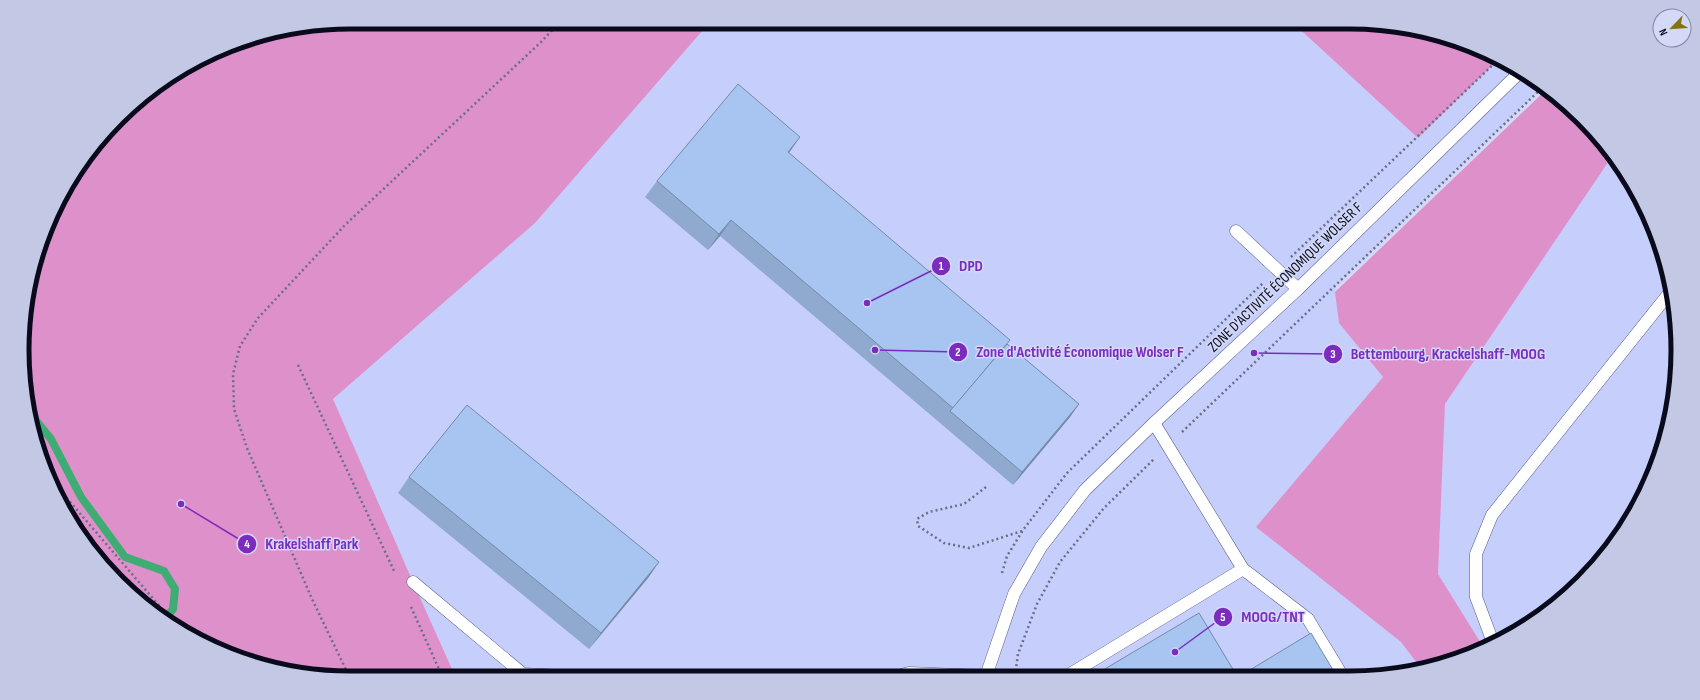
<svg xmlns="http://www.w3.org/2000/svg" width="1700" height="700" viewBox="0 0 1700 700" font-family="'Sofia Sans Condensed',sans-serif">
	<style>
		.built { fill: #c6cefb }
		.green { fill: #de90ca }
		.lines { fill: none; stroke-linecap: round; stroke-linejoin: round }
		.stream { stroke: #3fad73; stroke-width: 8 }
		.lane-casing { stroke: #585f8a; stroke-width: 13 }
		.path { stroke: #6b6f86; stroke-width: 2.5; stroke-dasharray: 2 3; stroke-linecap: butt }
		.lane { stroke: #fff; stroke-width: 12 }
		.wall { fill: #90a9ce }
		.shaded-wall { fill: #758aa8 }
		.building { fill: #a7c5f0; stroke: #758aa8 }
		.labels { text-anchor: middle; stroke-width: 3; stroke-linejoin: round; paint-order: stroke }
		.street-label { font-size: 15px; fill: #090b1c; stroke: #d3d9f7 }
		.rim { fill: none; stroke: #090b1c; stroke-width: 5 }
		.leader { fill: none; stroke: #7b2cbf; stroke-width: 1.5 }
		.callout-dot { fill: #7b2cbf; stroke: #d3d9f7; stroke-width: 1.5 }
		.mark-label { font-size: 12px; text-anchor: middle; font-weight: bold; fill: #fff }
		.callout-label { font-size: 16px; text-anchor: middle; font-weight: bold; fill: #7b2cbf; stroke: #d3d9f7; stroke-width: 3; stroke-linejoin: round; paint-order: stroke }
	</style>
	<rect width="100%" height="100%" fill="#d3d9f7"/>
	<!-- built -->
	<g class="built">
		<polygon points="710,22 1292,22 1418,138 1499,59 1514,66 1543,87 1335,287 1339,323 1383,377 1256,527 1401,642 1420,667 1393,675 456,678 413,582 333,399 535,223"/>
		<polygon points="1613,155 1644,205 1667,265 1677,328 1675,393 1661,455 1623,532 1566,597 1495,644 1484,648 1438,574 1445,404"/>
	</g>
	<!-- green -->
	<g class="green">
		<polygon points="350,22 710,22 535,223 333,399 413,582 456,678 350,678 245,661 150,610 77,532 47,476 28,414 25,307 39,245 66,186 134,103 186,66 244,39"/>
		<polygon points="1292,22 1350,22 1455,39 1499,59 1418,138"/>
		<polygon points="1547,89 1566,103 1613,155 1445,404 1438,574 1484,648 1420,667 1401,642 1256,527 1383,377 1339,323 1335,292"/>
	</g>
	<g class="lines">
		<!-- stream -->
		<polyline class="stream" points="28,411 51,439 81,497 125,557 164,571 175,589 173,609 166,618"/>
		<defs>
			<g id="lane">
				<polyline points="1236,231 1298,289"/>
				<polyline points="1154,423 1243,569 1308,619 1342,675"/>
				<polyline points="413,582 523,674 581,677"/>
				<polyline points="1496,643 1491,637 1476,597 1476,554 1492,515 1671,291"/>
				<polyline points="986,676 1014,594 1041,547 1085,490 1154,423 1298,289 1521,71"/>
				<polyline points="1067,676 1243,569"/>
				<polyline points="894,677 909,673 983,676"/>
			</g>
		</defs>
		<!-- lane casing -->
		<use href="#lane" class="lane-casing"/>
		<!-- path -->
		<g class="path">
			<polyline points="1291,257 1499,59"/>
			<polyline points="298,365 395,573"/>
			<polyline points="1182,432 1543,87"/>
			<polyline points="47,475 174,623"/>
			<polyline points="986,487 964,504 929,512 917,519 918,526 944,543 969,548 1022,531"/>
			<polyline points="1002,573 1007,556 1023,530 1067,473 1264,282"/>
			<polyline points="411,607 443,678"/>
			<polyline points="1015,676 1018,654 1037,604 1060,562 1104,508 1154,459"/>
			<polyline points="350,678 312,599 247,448 234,409 233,374 240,346 258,318 346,224 540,43 560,22"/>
		</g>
		<!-- lane -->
		<use href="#lane" class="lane"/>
	</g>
	<!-- wall -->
	<g class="wall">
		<polygon points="789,153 1007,344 1079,404 1070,417 1013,485 720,236 708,250 645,197 657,181"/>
		<polygon points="409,477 659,562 648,578 589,649 398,493"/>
	</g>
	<!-- shaded-wall -->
	<g class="shaded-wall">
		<polygon points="800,137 789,153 788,152"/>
		<polygon points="731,220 720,236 708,250 719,234"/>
		<polygon points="1079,404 1070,417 1013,485 1022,472"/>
		<polygon points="659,562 648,578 589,649 601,633"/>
	</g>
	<!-- building -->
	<g class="building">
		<polygon points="738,84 800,137 788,152 1010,340 953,408 731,220 719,234 657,181"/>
		<polygon points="1007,344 1079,404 1022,472 950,411"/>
		<polygon points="467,405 659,562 601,633 409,477"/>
		<polygon points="1199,613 1237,676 1093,676"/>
		<polygon points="1311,633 1336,675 1240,676"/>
	</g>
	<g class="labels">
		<!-- street labels -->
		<g class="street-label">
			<text transform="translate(1285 277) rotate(-44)" y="5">ZONE D'ACTIVITÉ ÉCONOMIQUE WOLSER F</text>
		</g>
	</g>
	<!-- crop -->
	<path d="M0 0H1700V700H0ZM350 29H1350A321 321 0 0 1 1671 350V350A321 321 0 0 1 1350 671H350A321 321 0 0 1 29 350V350A321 321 0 0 1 350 29Z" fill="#c3c9e5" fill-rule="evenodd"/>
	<path class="rim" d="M350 29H1350A321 321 0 0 1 1671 350V350A321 321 0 0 1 1350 671H350A321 321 0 0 1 29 350V350A321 321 0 0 1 350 29Z"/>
	<!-- callouts -->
	<path class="leader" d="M867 303L941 266M875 350L958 352M1254 353L1333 354M181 504L247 544M1175 652L1223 617"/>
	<g class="callout-dot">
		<circle cx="867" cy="303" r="4"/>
		<circle cx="875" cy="350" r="4"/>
		<circle cx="1254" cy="353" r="4"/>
		<circle cx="181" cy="504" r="4"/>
		<circle cx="1175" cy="652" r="4"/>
		<circle cx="941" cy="266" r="10"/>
		<circle cx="958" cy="352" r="10"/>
		<circle cx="1333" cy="354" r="10"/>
		<circle cx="247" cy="544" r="10"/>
		<circle cx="1223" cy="617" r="10"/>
	</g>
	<g class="mark-label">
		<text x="941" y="270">1</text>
		<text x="958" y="356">2</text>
		<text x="1333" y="358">3</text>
		<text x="247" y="548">4</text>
		<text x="1223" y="621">5</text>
	</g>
	<g class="callout-label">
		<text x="971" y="271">DPD</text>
		<text x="1080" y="357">Zone d'Activité Économique Wolser F</text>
		<text x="1448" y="359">Bettembourg, Krackelshaff-MOOG</text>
		<text x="312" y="549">Krakelshaff Park</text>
		<text x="1273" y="622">MOOG/TNT</text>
	</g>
	<!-- north arrow -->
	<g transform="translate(1672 28) rotate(245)"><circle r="19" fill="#d3d9f7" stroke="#82879f"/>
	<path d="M0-3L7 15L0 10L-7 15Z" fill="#857213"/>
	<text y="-6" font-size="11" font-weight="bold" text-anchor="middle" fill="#090b1c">N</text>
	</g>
</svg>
